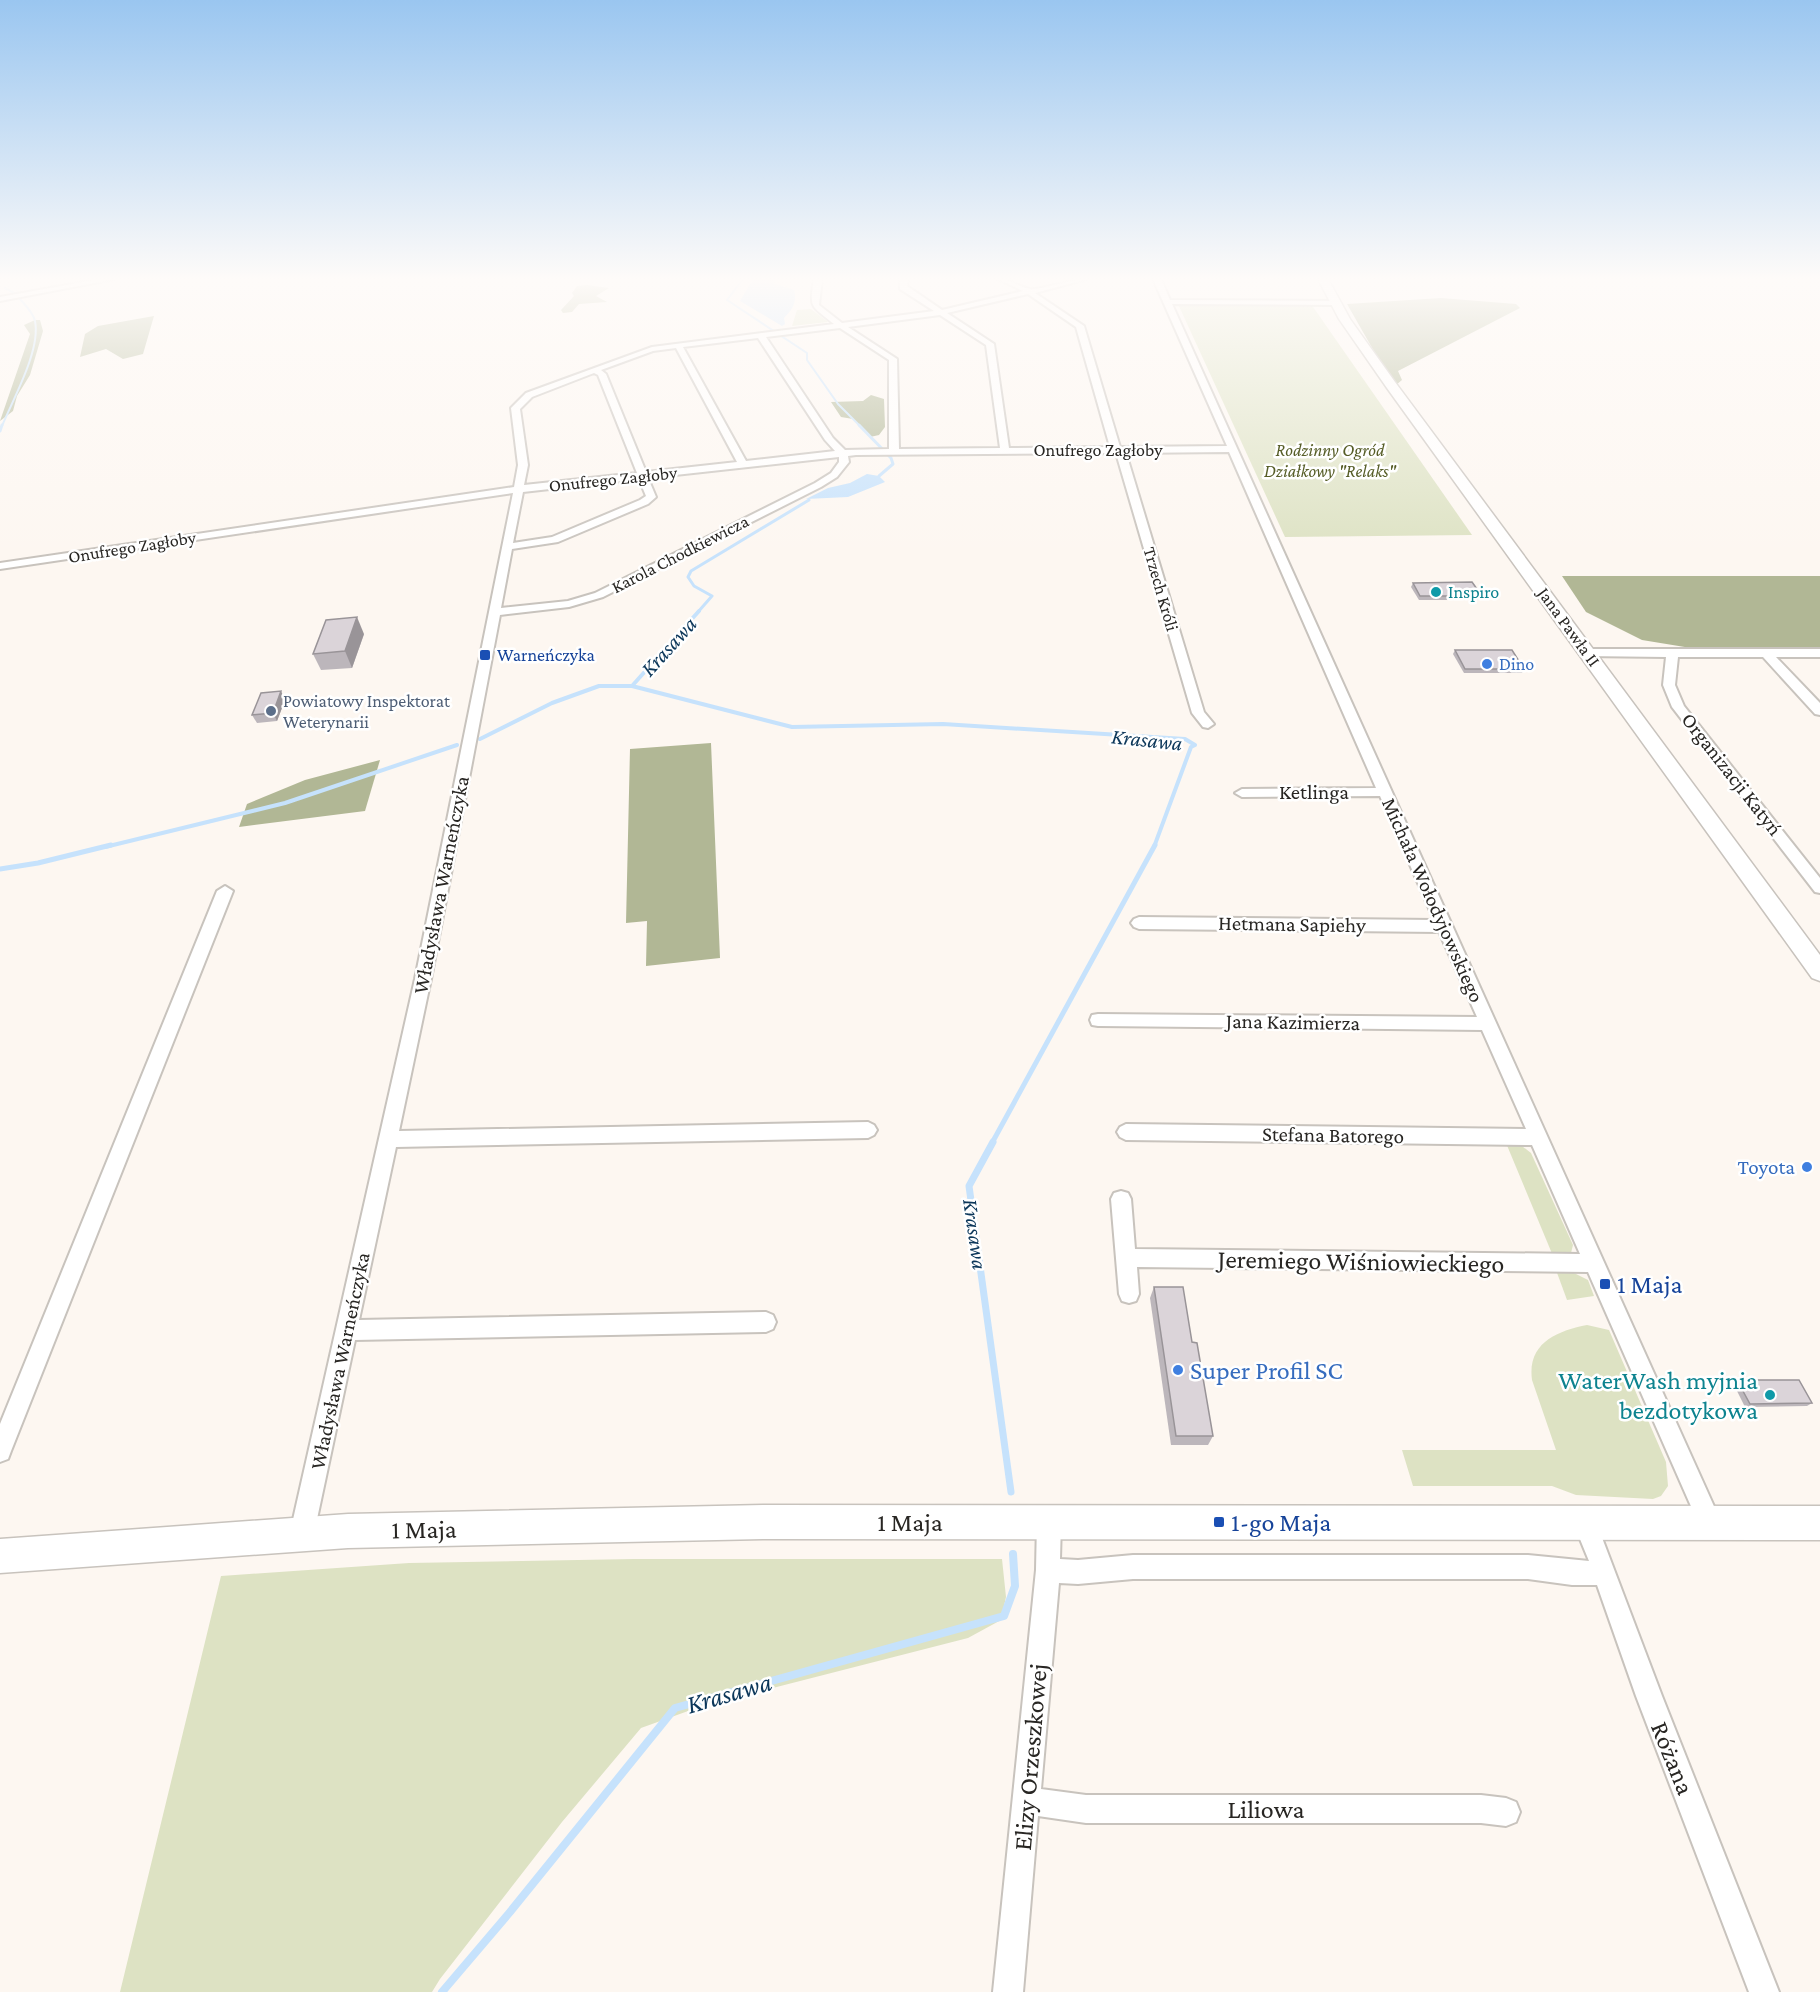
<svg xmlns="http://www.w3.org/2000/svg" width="1820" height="1992" viewBox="0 0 1820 1992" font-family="'Crimson Pro',serif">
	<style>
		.green { fill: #dde2c3 }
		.forest { fill: #b1b795 }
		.water { fill: #c6e2fc }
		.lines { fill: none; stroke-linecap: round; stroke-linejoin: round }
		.stream-far5 { stroke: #c6e2fc; stroke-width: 2 }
		.stream-far4 { stroke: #c6e2fc; stroke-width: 3 }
		.stream-far3 { stroke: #c6e2fc; stroke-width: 4 }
		.stream-far2 { stroke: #c6e2fc; stroke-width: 5 }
		.stream-far1 { stroke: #c6e2fc; stroke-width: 7 }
		.stream { stroke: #c6e2fc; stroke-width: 8 }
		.minor-casing { stroke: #c8c3bd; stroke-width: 4 }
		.secondary-casing { stroke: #c8c3bd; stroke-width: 3 }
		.minor { fill: #fff; fill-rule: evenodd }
		.secondary { fill: #fff; fill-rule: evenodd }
		.wall { fill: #bcb6bb }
		.shaded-wall { fill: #999498 }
		.building { fill: #dbd4d9; stroke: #999498; stroke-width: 1.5 }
		.culture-dot { fill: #0f9aa8; stroke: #fff; stroke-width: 2 }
		.transit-dot { fill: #1a4fb4; stroke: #fff; stroke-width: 2 }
		.shop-dot { fill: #3f7fe0; stroke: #fff; stroke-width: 2 }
		.service-dot { fill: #5c6f8a; stroke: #fff; stroke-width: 2 }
		.labels { text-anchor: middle; stroke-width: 5; stroke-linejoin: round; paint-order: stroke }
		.far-street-label { font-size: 18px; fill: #282623; stroke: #fff }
		.far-park-label { font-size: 18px; font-style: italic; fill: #565d27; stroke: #fff }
		.far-culture-label { font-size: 18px; fill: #0d838f; stroke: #fff; text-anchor: start }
		.far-transit-label { font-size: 18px; fill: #164399; stroke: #fff; text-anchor: start }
		.far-shop-label { font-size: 18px; fill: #366cbe; stroke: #fff; text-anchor: start }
		.far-service-label { font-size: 18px; fill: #4e5e75; stroke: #fff; text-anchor: start }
		.street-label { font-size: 21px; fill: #282623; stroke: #fff }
		.shop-label { font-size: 21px; fill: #366cbe; stroke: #fff; text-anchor: end }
		.water-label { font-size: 22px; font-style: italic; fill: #0c375a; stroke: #fff }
		.near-street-label { font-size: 26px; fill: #282623; stroke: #fff }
		.near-transit-label { font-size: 26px; fill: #164399; stroke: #fff; text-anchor: start }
		.near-shop-label { font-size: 26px; fill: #366cbe; stroke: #fff; text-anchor: start }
		.near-culture-label { font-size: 26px; fill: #0d838f; stroke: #fff; text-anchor: end }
		.near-water-label { font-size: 27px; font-style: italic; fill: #0c375a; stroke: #fff }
	</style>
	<rect width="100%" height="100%" fill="#fdf7f1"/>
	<!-- green -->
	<g class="green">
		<polygon points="1178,304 1311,304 1472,535 1285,537"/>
		<polygon points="811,309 828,322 792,326 797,310"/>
		<polygon points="1506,1143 1518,1143 1531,1153 1573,1245 1571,1253 1553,1256"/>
		<polygon points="1556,1270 1568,1270 1588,1280 1594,1296 1567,1300"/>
		<path d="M1587,1325L1609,1330L1666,1462L1668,1486L1661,1496L1653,1499L1576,1495L1552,1486H1413L1402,1450H1556L1532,1380C1527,1343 1557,1331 1587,1325Z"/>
		<polygon points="634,1559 1002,1559 1006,1597 1001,1620 968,1638 702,1706 641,1728 562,1822 440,1979 432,1992 120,1992 221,1576 409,1563"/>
	</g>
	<!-- forest -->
	<g class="forest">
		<polygon points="587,285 609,288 596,296 607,302 579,304 572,312 563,313 561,310 574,296 572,293 577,286"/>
		<polygon points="1441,298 1516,304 1520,308 1398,371 1402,380 1396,385 1383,367 1347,304"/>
		<polygon points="154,316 143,354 123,359 106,349 80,357 85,334 98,326"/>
		<polygon points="35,320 40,320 43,331 30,375 17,396 13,411 0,421 30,334 24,325"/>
		<polygon points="871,395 884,399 885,427 879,435 870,437 853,419 841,417 831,402 863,401"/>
		<polygon points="1562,576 1820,576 1820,649 1697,649 1642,640 1586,612"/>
		<polygon points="711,743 720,958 646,966 647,921 626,923 630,749"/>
		<polygon points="380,760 365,811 239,827 247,804 305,780"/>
	</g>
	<!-- water -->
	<g class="water">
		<path d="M753,279H778L773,283L794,290C797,302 793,309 784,318L785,324L782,326L740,301Z"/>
		<polygon points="867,474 879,476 885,482 848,497 806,499 828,488 850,483"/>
	</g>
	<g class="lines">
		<!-- stream-far5 -->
		<g class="stream-far5">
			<polyline points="743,279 727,300 807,353 807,360 838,404 860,426"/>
			<polyline points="5,288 16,294"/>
			<path d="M2,426C13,399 41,350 35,321C33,312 25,305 19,298"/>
		</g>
		<!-- stream-far4 -->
		<g class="stream-far4">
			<polyline points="859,425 891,458 893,464 879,476"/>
			<polyline points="0,431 2,425"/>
			<polyline points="698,612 712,596 694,586 688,577 691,571 809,500"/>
		</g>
		<!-- stream-far3 -->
		<g class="stream-far3">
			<polyline points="699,611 632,686 792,727 943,724 1185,739 1195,745 1191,747 1154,847"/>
			<polyline points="480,739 552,703 599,686 632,686"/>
			<polyline points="105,847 285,803 457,745"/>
		</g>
		<!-- stream-far2 -->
		<g class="stream-far2">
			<polyline points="0,869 38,863 111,845"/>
			<polyline points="992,1143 1155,845"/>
		</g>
		<!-- stream-far1 -->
		<polyline class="stream-far1" points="993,1142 969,1186 1011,1492"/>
		<!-- stream -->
		<polyline class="stream" points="442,1992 510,1912 675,1708 1004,1616 1015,1586 1013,1554"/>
		<defs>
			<g id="minor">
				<polygon points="100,279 115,279 0,301 0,297"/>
				<path d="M814,279H822L819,305L842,323L934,311L900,289V279H908L907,286L942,310L1023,291L998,279C1011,279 1018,287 1030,289C1037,291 1072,279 1087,279L1035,293L1084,326L1120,447L1227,446L1153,279H1161L1170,300L1339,301L1340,303L1336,305L1172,304L1717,1513L1721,1521L1717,1529L1709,1533L1701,1529L1588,1272L1137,1267L1139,1294L1136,1301L1129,1303L1122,1301L1119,1294L1111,1199L1114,1193L1121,1191L1128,1193L1131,1199L1135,1249L1580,1254L1532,1145L1126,1140L1120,1137L1117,1132L1120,1127L1126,1124L1526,1129L1482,1030L1098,1026L1092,1025L1090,1020L1092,1015L1098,1014L1477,1017L1439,932L1139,929L1134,927L1131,923L1134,919L1139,917L1434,920L1380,796L1242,797L1235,793L1242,789L1376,788L1229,452L1126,453L1204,712L1214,724L1208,728L1203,727L1192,713L1116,453L856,455L848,456L849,462L837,477L821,487L603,597L569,607L500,615L431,979L399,1131L868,1122L874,1125L877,1130L874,1135L868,1138L396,1147L359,1320L766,1312L773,1315L776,1322L773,1329L766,1332L355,1340L314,1533L310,1541L302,1545L294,1541L290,1533L415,979L513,493L0,569V563L514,487L518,465L511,408L526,393L652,347L834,324C811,305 809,309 814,279ZM1028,294L1076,327L1110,447L1009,448L994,344L947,313ZM940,315L986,345L1000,448L899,449L897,359L848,327ZM840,328L889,360V449L845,450L833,438L766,337ZM758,338L825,440L835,451L746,461L683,347ZM676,348L737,462L646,472L606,374L601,370L653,351ZM594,373L598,375L637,473L524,485L528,465L520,409L532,397ZM839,457V462L831,473L815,483L595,593L568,601L501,608L512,549L558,542L648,504L656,497L648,478ZM639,479L646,496L640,500L552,537L513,543L523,492Z"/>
				<polygon points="1587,649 1820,649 1820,657 1776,657 1820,703 1820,715 1815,714 1763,657 1678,657 1675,685 1684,706 1820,878 1820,893 1815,892 1672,707 1663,685 1666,657 1583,656 1583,650"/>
				<polygon points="225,886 233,891 11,1451 8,1459 0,1462 0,1424 217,891"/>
				<polygon points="1049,1510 1057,1514 1061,1522 1060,1559 1078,1560 1133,1555 1528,1555 1589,1561 1573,1522 1577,1514 1585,1510 1593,1514 1662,1696 1779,1992 1749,1992 1636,1696 1597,1585 1572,1585 1528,1579 1133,1579 1078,1584 1059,1583 1041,1789 1086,1795 1481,1795 1506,1798 1516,1802 1520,1812 1516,1822 1506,1826 1481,1823 1086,1823 1038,1816 1023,1992 993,1992 1036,1570 1037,1522 1041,1514"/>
			</g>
			<g id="secondary">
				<polygon points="1318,279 1328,279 1350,319 1395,382 1820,955 1820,981 1812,978 1387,388 1339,319"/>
				<polygon points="763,1505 1820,1506 1820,1540 763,1539 348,1548 0,1573 0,1539 348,1514"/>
			</g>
		</defs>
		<!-- minor casing -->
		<use href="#minor" class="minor-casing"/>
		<!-- secondary casing -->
		<use href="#secondary" class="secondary-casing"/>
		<!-- minor -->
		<use href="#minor" class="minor"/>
		<!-- secondary -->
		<use href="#secondary" class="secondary"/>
	</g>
	<!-- wall -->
	<g class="wall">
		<polygon points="1413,583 1482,596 1480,600 1419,600 1411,587"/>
		<polygon points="364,634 352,668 321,670 313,654"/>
		<polygon points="1455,650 1524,669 1522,673 1464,673 1453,654"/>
		<polygon points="285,700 277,721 257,723 252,715"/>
		<polygon points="1154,1287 1192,1342 1213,1436 1208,1445 1171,1445 1150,1298"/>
		<polygon points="1737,1380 1812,1403 1807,1406 1745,1407 1733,1383"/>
	</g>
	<!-- shaded-wall -->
	<g class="shaded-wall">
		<polygon points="357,617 364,634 352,668 345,651"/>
		<polygon points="281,691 285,700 277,721 273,713"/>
	</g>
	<!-- building -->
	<g class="building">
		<polygon points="1472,582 1482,596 1420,596 1413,583"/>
		<polygon points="357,617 345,651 313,654 326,620"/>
		<polygon points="1455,650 1512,650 1524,669 1465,669"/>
		<polygon points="281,691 273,713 252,715 261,693"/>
		<polygon points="1154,1287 1183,1287 1192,1342 1197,1343 1213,1436 1176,1436"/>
		<polygon points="1737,1380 1799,1380 1812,1403 1750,1404"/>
	</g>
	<!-- sky -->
	<linearGradient id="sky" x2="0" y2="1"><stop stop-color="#9ac6f0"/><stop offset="0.5" stop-color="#fefbf9"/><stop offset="1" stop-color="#fefbf9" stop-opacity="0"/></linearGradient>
	<rect width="1820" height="558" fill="url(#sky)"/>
	<!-- markers -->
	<g class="culture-dot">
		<circle cx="1436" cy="592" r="6"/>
		<circle cx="1770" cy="1395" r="6"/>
	</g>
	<g class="transit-dot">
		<rect x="479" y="649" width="12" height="12" rx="3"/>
		<rect x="1599" y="1278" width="12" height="12" rx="3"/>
		<rect x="1213" y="1516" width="12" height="12" rx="3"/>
	</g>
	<g class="shop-dot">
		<circle cx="1487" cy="664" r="6"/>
		<circle cx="1807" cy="1167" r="6"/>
		<circle cx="1178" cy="1370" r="6"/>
	</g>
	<circle class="service-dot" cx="271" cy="711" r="6"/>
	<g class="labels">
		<!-- far-street labels -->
		<g class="far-street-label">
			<text x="1098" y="456">Onufrego Zagłoby</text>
			<text transform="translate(613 479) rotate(-6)" y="6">Onufrego Zagłoby</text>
			<text transform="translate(132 547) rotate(-9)" y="6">Onufrego Zagłoby</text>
			<text transform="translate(680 554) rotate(-27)" y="6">Karola Chodkiewicza</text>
			<text transform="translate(1161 589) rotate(74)" y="6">Trzech Króli</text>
			<text transform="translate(1569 627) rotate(54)" y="6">Jana Pawła II</text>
		</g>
		<!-- far-park labels -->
		<g class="far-park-label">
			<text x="1330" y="456">Rodzinny Ogród<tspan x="1330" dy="21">Działkowy "Relaks"</tspan></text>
		</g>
		<!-- far-culture labels -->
		<g class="far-culture-label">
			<text x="1448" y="598">Inspiro</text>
		</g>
		<!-- far-transit labels -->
		<g class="far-transit-label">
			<text x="497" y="661">Warneńczyka</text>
		</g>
		<!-- far-shop labels -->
		<g class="far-shop-label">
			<text x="1499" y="670">Dino</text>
		</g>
		<!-- far-service labels -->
		<g class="far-service-label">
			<text x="283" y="707">Powiatowy Inspektorat<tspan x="283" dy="21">Weterynarii</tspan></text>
		</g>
		<!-- street labels -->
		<g class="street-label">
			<text transform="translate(1732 774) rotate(52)" y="7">Organizacji Katyń</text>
			<text x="1314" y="799">Ketlinga</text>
			<text transform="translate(441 885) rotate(-79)" y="7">Władysława Warneńczyka</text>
			<text transform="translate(1433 900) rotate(66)" y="7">Michała Wołodyjowskiego</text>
			<text transform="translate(1292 924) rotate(1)" y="7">Hetmana Sapiehy</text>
			<text transform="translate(1293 1022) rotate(1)" y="7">Jana Kazimierza</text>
			<text transform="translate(1333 1135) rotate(1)" y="7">Stefana Batorego</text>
			<text transform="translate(340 1361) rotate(-78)" y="7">Władysława Warneńczyka</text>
		</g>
		<!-- shop labels -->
		<g class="shop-label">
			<text x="1795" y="1174">Toyota</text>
		</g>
		<!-- water labels -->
		<g class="water-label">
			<text transform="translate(668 646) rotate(-48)" y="8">Krasawa</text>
			<text transform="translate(1147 739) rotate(6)" y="8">Krasawa</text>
			<text transform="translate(976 1234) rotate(82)" y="8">Krasawa</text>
		</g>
		<!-- near-street labels -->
		<g class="near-street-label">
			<text transform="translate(1361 1261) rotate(1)" y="9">Jeremiego Wiśniowieckiego</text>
			<text x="910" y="1531">1 Maja</text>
			<text transform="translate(424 1529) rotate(-1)" y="9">1 Maja</text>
			<text transform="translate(1030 1757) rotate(-85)" y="9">Elizy Orzeszkowej</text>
			<text transform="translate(1673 1758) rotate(68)" y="9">Różana</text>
			<text x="1266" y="1818">Liliowa</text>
		</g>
		<!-- near-transit labels -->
		<g class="near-transit-label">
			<text x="1617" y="1293">1 Maja</text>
			<text x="1231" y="1531">1-go Maja</text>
		</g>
		<!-- near-shop labels -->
		<g class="near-shop-label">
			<text x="1190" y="1379">Super Profil SC</text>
		</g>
		<!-- near-culture labels -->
		<g class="near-culture-label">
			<text x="1758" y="1389">WaterWash myjnia<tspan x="1758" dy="30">bezdotykowa</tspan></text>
		</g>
		<!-- near-water labels -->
		<g class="near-water-label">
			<text transform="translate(729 1693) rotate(-16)" y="9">Krasawa</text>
		</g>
	</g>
</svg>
